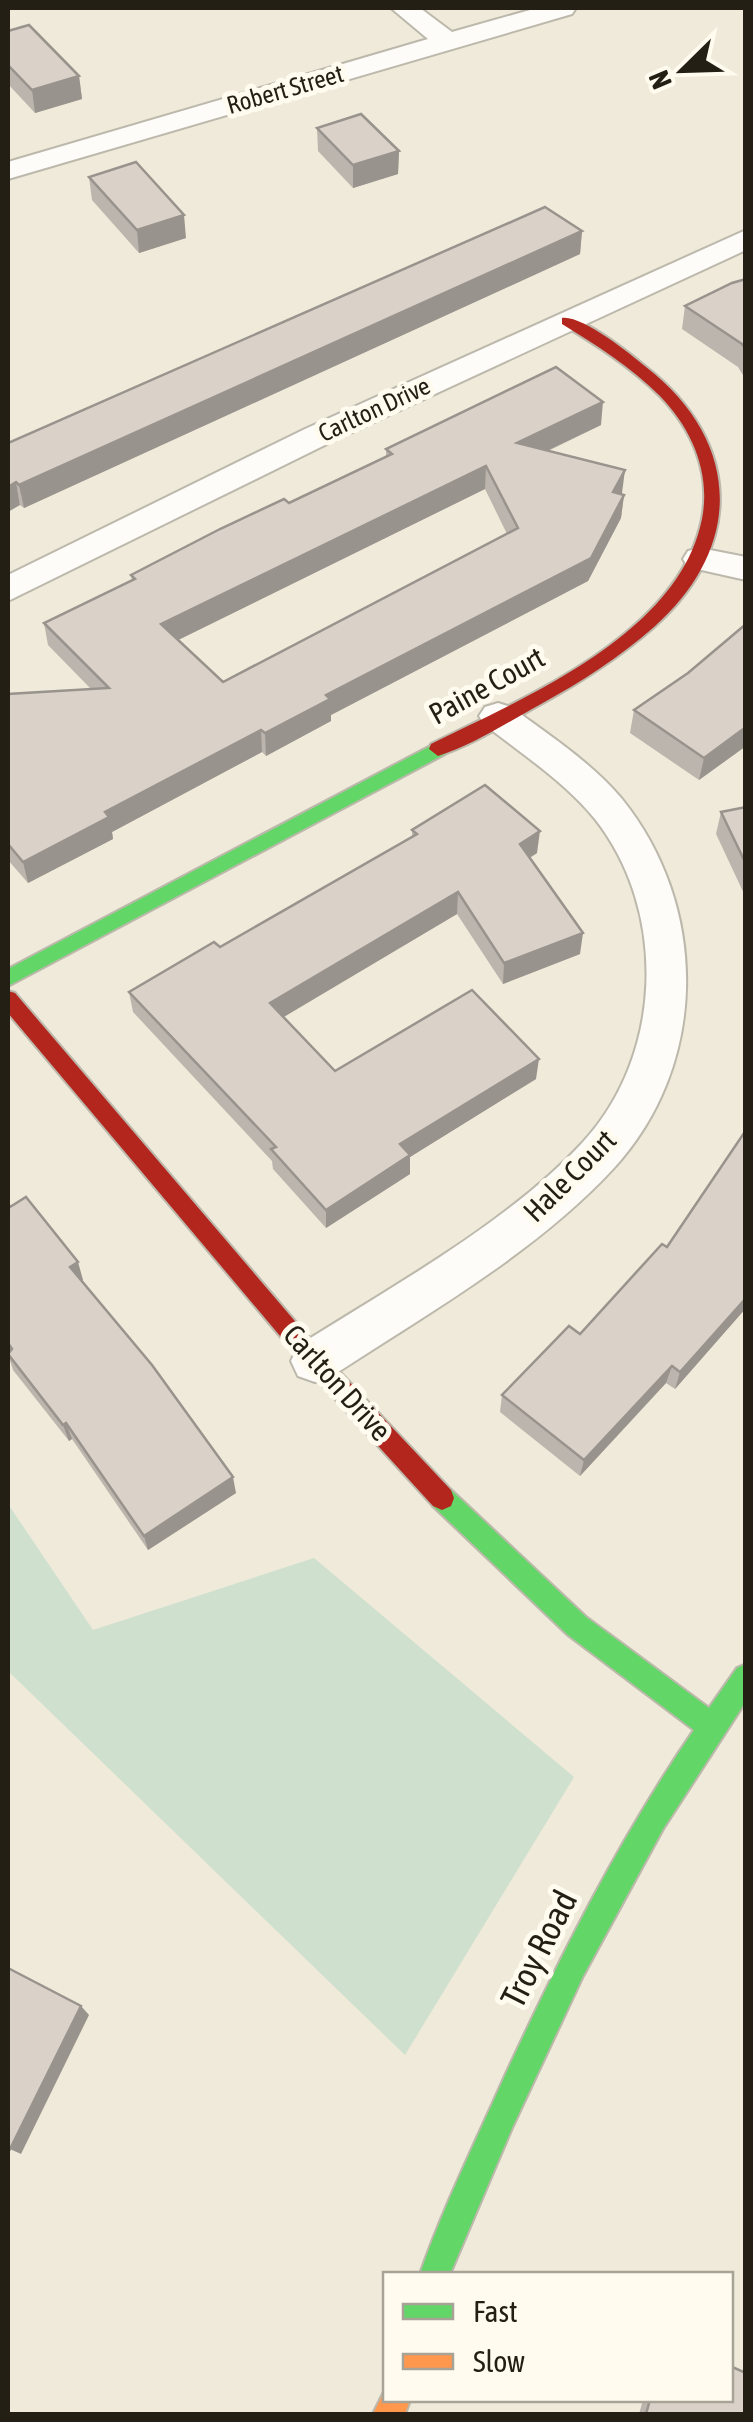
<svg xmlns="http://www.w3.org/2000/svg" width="753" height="2422" viewBox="0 0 753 2422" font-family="'Asap Condensed',sans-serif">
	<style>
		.green { fill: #cfe0ce }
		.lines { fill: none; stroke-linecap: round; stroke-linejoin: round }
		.street-casing { stroke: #bcb8ab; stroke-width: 4 }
		.fast-casing { stroke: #bcb8ab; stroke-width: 4 }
		.slow-casing { stroke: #bcb8ab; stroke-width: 4 }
		.jam-casing { stroke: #bcb8ab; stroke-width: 4 }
		.street { fill: #fdfcf9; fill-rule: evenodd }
		.fast { fill: #63d668; fill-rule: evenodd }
		.slow { fill: #ff974d; fill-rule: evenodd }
		.jam { fill: #b3261e; fill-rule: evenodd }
		.wall { fill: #bbb5ad; fill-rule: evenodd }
		.shaded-wall { fill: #99938d }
		.building { fill: #dad2c9; stroke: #99938d; stroke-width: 2.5; fill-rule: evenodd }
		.labels { text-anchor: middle; stroke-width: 10; stroke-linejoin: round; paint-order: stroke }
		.far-street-label { font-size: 25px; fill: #231f14; stroke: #fffbef }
		.street-label { font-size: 30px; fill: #231f14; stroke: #fffbef }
		.near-street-label { font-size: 35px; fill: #231f14; stroke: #fffbef }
	</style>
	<rect width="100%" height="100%" fill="#efead9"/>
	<!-- green -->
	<polygon class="green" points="8,1504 93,1630 314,1558 574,1777 405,2055 8,1671"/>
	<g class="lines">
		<defs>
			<g id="street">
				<polygon points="391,8 420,8 452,32 537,8 576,8 572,14 8,179 8,162 428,39"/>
				<polygon points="746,230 746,250 329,443 8,601 8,575 305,429"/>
				<polygon points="700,548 746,557 746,580 688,567 683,559 688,551"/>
				<path d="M498,703L511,707C549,735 592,763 622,799C709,907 709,1065 613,1169C535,1253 427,1314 332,1376L315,1382L298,1376L291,1361L298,1346C392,1286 507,1224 583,1142C663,1055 668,912 595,819C565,782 522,754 485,725L479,716L485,707Z"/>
			</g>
			<g id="fast">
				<polygon points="438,742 447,749 445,754 8,986 8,969"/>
				<path d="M442,1486L451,1490L586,1617L709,1708L737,1668L746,1664V1701L663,1829L583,1976L512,2128L450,2274H420C443,2208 475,2143 504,2078C559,1959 619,1839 694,1730L568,1635L433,1506L430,1498L433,1490Z"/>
			</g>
			<polygon id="slow" points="386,2388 386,2400 410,2400 405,2414 373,2414"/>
			<g id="jam">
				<path d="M562,318C582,315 629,353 646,367C741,441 745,546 654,627C620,657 581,682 541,704C508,722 473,745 438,756L429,749L431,744C526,697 679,634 702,519C711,473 692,429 660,396C631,367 596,345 562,324Z"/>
				<polygon points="8,991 15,993 323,1354 451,1490 454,1498 451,1506 442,1510 433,1506 307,1368 8,1013"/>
			</g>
		</defs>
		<!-- street casing -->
		<use href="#street" class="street-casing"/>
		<!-- fast casing -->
		<use href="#fast" class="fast-casing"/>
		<!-- slow casing -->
		<use href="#slow" class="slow-casing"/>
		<!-- jam casing -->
		<use href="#jam" class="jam-casing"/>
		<!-- street -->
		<use href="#street" class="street"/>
		<!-- fast -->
		<use href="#fast" class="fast"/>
		<!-- slow -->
		<use href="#slow" class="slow"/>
		<!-- jam -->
		<use href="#jam" class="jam"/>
	</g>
	<!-- wall -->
	<g class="wall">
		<polygon points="8,31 79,76 82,99 35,113 8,84"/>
		<polygon points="317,128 399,151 398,174 353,188 318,151"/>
		<polygon points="89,177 186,238 139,253 92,200"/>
		<polygon points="582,231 580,254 24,508 20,505 8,443"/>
		<polygon points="746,279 746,380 738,367 682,329 685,306"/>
		<path d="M601,425L548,451L624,495L621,518L588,581L331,715V721L266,756L262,752L112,832L113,839L28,883L8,860V694L91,689L48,645L44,623L132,580L131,575L386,458V449ZM485,489L507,534L223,682L178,640Z"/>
		<polygon points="746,624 746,746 699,780 630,733 634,710 688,673"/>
		<polygon points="746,807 746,898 716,834 721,812"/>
		<polygon points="412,830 537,853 530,858 580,954 503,984 457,914 283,1017 335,1071 536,1079 410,1157 410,1174 326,1228 273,1169 272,1161 133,1012 129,992 220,947 412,837"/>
		<polygon points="746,1130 746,1308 675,1389 666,1383 580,1476 500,1412 502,1395 580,1334 667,1247"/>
		<polygon points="8,1203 83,1280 82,1281 236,1493 148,1550 72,1439 69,1441 13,1370 8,1354"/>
		<polygon points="643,2400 730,2400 746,2414 639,2414"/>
	</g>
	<!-- shaded-wall -->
	<g class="shaded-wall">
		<polygon points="79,76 82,99 35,113 32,90"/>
		<polygon points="399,151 398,174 353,188 353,165"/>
		<polygon points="184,215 186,238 139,253 137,230"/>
		<polygon points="582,231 580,254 24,508 19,485"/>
		<polygon points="603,402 601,425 515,466 517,443"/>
		<polygon points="486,466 485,489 164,647 161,624"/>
		<polygon points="625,470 622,493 610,516 613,492"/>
		<polygon points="16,482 20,505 8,512 8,487"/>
		<polygon points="624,495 621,518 588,581 331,715 331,721 266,756 265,733 326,695"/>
		<polygon points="746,727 746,746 699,780 704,758"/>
		<polygon points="261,730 262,752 112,832 113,839 28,883 23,862 105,812"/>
		<polygon points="540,831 537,853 517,865 520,844"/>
		<polygon points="458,892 457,914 272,1024 270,1003"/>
		<polygon points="583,933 580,954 503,984 504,963"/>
		<polygon points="539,1059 536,1079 410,1157 410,1174 326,1228 326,1210 400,1144"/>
		<polygon points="78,1262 83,1280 75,1285 70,1267"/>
		<polygon points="746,1298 746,1308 675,1389 680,1372"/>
		<polygon points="672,1366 666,1383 580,1476 584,1460"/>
		<polygon points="66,1423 72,1439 69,1441 63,1425"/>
		<polygon points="233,1477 236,1493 148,1550 144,1536"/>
		<polygon points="81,2006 89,2015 21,2154 10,2149"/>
	</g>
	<!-- building -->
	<g class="building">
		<polygon points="29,25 79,76 32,90 8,65 8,31"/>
		<polygon points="361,114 399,151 353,165 317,128"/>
		<polygon points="136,162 184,215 137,230 89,177"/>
		<polygon points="545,207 582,231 19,485 16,482 8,487 8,443"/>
		<polygon points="746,279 746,349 742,344 685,306 732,283"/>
		<path d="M556,367L603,402L517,443L625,470L613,492L624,495L591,558L326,695L330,699L265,733L261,730L105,812L109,817L23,862L8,844V694L109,688L44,623L135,579L131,575L220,529L284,499L289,503L392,454L386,449ZM486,466L518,528L223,682L161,624Z"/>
		<polygon points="746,624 746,727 704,758 634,710 688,673"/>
		<polygon points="485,785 540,831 520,844 583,933 504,963 458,892 270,1003 335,1071 472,990 539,1059 400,1144 410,1155 326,1210 271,1149 276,1147 129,992 214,942 220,947 417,834 412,830"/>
		<polygon points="746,807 746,864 721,812"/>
		<polygon points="746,1130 746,1298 680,1372 672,1366 584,1460 502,1395 569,1326 580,1334 662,1244 667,1247"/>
		<polygon points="26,1197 78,1262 70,1267 152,1365 233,1477 144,1536 66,1423 63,1425 8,1354 12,1349 8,1343 8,1203 10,1207"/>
		<polygon points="8,1968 81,2006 10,2149 8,2147"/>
		<polygon points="730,2366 746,2373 746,2414 646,2414 650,2400 730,2400"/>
	</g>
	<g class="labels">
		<!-- far-street labels -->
		<g class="far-street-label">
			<text transform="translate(285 89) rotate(-16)" y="9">Robert Street</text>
			<text transform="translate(374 409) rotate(-25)" y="9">Carlton Drive</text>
		</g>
		<!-- street labels -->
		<g class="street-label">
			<text transform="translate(487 686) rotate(-29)" y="10">Paine Court</text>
			<text transform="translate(570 1176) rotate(-45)" y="10">Hale Court</text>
			<text transform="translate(337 1383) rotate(48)" y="10">Carlton Drive</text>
		</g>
		<!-- near-street labels -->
		<g class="near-street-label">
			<text transform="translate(539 1949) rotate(-63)" y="12">Troy Road</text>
		</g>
	</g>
	<!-- border -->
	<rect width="753" height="2422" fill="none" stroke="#231f14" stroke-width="20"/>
	<!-- legend -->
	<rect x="383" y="2272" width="350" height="130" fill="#fffbef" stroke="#a7a397" stroke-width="2.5"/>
	<rect x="403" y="2304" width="50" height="15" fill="#63d668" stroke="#a7a397" stroke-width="2.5"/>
	<text x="473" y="2322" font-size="30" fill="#231f14">Fast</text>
	<rect x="403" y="2354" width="50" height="15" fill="#ff974d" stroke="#a7a397" stroke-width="2.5"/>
	<text x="473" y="2372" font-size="30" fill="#231f14">Slow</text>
	<!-- north arrow -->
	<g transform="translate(683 70) rotate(247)" stroke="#fffbef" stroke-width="8" paint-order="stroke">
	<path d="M0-8L18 38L0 25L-18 38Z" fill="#231f14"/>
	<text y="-15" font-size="28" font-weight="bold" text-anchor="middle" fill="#231f14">N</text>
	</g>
</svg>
